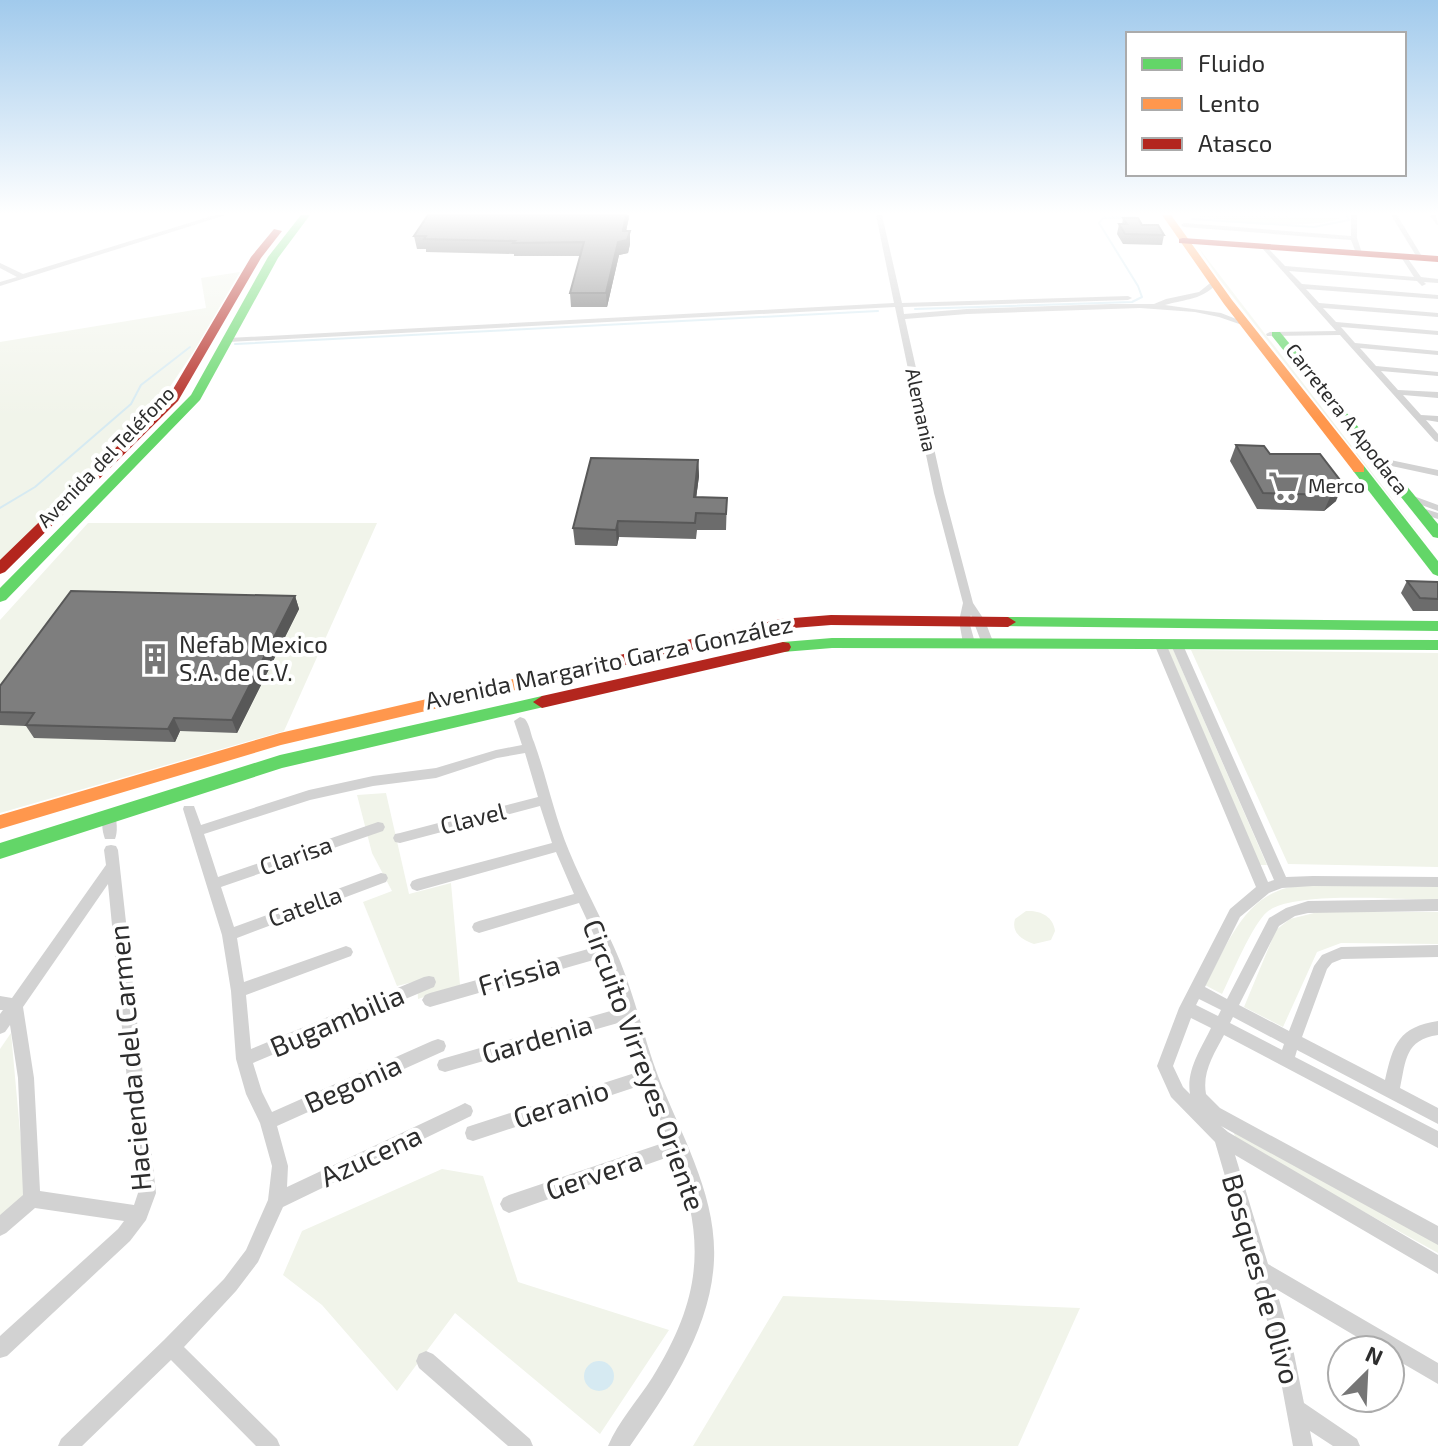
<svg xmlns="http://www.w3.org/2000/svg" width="1438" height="1446" viewBox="0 0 1438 1446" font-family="'Exo 2',sans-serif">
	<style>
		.green { fill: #f1f4ea }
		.water { fill: #d6eaf2 }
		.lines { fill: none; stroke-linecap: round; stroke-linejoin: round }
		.stream { stroke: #d6eaf2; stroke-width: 2 }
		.street { fill: #d2d2d2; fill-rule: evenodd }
		.fast { fill: #63d668; fill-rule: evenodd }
		.slow { fill: #ff974d; fill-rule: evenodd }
		.jam { fill: #b3261e; fill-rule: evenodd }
		.wall { fill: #6c6c6c }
		.shaded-wall { fill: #585858 }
		.building { fill: #7e7e7e; stroke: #585858; stroke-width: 2 }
		.labels { text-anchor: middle; stroke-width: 8; stroke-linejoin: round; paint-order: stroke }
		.far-street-label { font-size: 20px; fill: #2d2d2d; stroke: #fff }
		.far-poi-label { font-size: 20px; fill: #2d2d2d; stroke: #fff; text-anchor: start }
		.poi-label { font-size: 24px; fill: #2d2d2d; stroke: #fff; text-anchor: start }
		.street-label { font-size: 24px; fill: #2d2d2d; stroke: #fff }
		.near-street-label { font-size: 28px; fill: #2d2d2d; stroke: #fff }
	</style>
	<rect width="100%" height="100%" fill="#fff"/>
	<!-- green -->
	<g class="green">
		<path d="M1190,215L1341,218C1311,231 1224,221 1190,215Z"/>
		<polygon points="1198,247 1438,558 1219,279"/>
		<polygon points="240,272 194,351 151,415 0,565 0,342 206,308 201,278"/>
		<polygon points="88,523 377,523 284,731 0,813 0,620"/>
		<polygon points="1167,647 1172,647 1267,865 1259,865"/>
		<polygon points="1191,650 1438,653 1438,867 1288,864"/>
		<polygon points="386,793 409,894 451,883 460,985 418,999 417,981 397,986 363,902 392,891 372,853 357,795"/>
		<path d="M1306,885L1438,887V900C1401,900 1293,890 1267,912C1252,925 1232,974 1222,994L1205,985C1231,939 1246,888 1306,885Z"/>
		<path d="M1026,911C1040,910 1053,916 1055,931L1051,940L1034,944C1022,940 1011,933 1015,919Z"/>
		<polygon points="1318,912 1438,912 1438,944 1341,943 1317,952 1283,1027 1244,1007 1276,930 1290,919"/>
		<polygon points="11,1033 26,1197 0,1219 0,1049"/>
		<polygon points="1232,1129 1438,1243 1438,1253 1237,1141"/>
		<polygon points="442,1169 483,1176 518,1282 669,1330 600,1434 455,1313 397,1391 322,1305 283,1275 302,1231"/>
		<polygon points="783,1296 1080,1308 1018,1446 693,1446"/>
	</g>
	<!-- water -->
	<circle class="water" cx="599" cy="1376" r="15"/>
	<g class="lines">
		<!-- stream -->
		<g class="stream">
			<polyline points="1192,219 1314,227 1349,220 1347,215"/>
			<polyline points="915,309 1132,302 1142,297 1138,286 1099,223 1103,218 1135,217"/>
			<polyline points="235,344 878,311"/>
			<polyline points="0,508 35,487 131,404 141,385 190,347"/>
		</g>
		<!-- street -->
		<g class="street">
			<polygon points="215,215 226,215 0,286 0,282 17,277 0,268 0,263 23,274"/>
			<path d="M876,215H882L902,303L1128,296L1132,298L1128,300L903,307L904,314L967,309L1112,304H1154L1166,299L1199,292L1214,280L1218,282C1204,300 1185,299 1165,305L1221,313L1249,324L1245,326L1219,317L1195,312L1140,308L967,314L905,319L944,493L973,603L985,621L994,644L988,648L982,644L971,615L969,621L975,643L969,647L963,643L959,621L963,603L934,493L895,307L228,342L224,340L228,338L894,303Z"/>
			<polygon points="1351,215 1357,215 1357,238 1362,253 1359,255 1356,253 1351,240 1184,227 1181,225 1184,223 1351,236"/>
			<polygon points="1391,215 1397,215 1423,258 1422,259 1418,259"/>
			<polygon points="1430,215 1436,215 1438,225 1436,224"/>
			<polygon points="1262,246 1266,246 1285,266 1414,277 1401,257 1404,255 1406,256 1421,277 1438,279 1438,283 1424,282 1426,284 1422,286 1417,281 1289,271 1302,284 1438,295 1438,299 1306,289 1319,303 1438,313 1438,317 1323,308 1336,322 1438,331 1438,335 1341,327 1355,343 1438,351 1438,355 1360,348 1376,366 1438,372 1438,376 1381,371 1398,390 1438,392 1438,398 1403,395 1421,415 1438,416 1438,422 1426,420 1438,434 1438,442 1435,441 1340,335 1267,336 1266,334 1270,332 1336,331 1262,248"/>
			<polygon points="1376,457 1438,470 1438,476 1373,462 1373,458"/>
			<polygon points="1408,494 1438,505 1438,511 1405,499 1405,495"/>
			<polygon points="1419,507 1438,513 1438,519 1416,512 1414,510"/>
			<path d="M1177,641L1183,645L1286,877L1313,876L1438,877V887L1313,886L1282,888L1269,893L1240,917L1205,987L1227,999L1269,918L1286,908L1308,901L1438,899V911L1308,913L1295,916L1279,926L1239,1005L1289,1031L1314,966L1322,955L1341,947L1438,945V957L1342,959L1332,963L1327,969L1302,1037L1385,1080C1393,1044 1399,1027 1438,1021V1035C1405,1040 1406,1060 1400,1088L1438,1108V1124L1297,1050L1295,1057L1438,1131V1148L1224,1035C1214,1054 1202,1072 1206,1094L1220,1108L1438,1226V1245L1221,1126L1228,1132L1438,1255V1274L1235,1155L1268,1264L1438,1363V1384L1390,1356V1350H1379L1276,1289L1292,1344L1304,1403L1357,1439L1360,1446H1333L1310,1431L1313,1446H1293L1274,1344L1215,1142L1171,1097L1157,1066L1179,1008L1230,909L1256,887L1155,646L1157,643L1161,642L1167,646L1268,882L1274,880L1171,645ZM1199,999L1221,1010L1218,1016L1196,1005ZM1233,1017L1284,1044L1282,1050L1230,1023ZM1191,1018L1211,1028C1201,1049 1186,1070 1190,1094L1183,1087L1173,1066Z"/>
			<path d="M520,717C522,718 524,718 525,719C530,725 531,736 534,742C547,778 554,815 569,851C584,888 605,924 620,961C635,998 644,1038 658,1076C681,1135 717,1195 714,1260C711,1329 668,1392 630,1446H608C618,1422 638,1400 652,1378C701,1299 707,1242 674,1155L509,1213L503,1210L500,1204L503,1198L509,1195L669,1141L645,1084L473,1141L467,1139L465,1133L467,1127L473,1125L641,1071L625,1021L445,1072L439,1070L437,1065L439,1060L445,1058L621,1008L604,957L430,1007L425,1005L422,1000L425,995L430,993L599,946L579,903L479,933L474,931L472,927L474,923L479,921L574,894L556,852L417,891L412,889L410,885L412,881L417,879L552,843L540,806L400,843L395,842L393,838L395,834L400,833L538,797L525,753L497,758L436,778L373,786L310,800L204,834L218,877L378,822L383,823L385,827L383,831L221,887L234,927L381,873L386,874L388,878L386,882L237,938L244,982L346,946L351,948L353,952L351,956L246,995L251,1049L424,977L429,976L434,977L436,982L434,987L253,1063L262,1092L272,1112L432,1041L438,1039L444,1041L446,1046L444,1051L277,1126L288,1166L287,1187L459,1106L465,1103L471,1106L473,1111L471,1116L283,1207L258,1262L236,1291L184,1347L277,1439L280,1446H256L171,1360L82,1446H58L61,1439L164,1340L224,1279L246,1250L268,1200L272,1166L260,1123L246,1094L236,1059L231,991L222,935L183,809L184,806H194L201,825L309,790L373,776L436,768L496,750L522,745L514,721Z"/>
			<path d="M109,811L114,813C117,819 118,832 115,839H105C102,832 101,819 104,813Z"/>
			<path d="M111,845L116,846L118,850L156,1193L146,1220L130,1241L7,1356L0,1358V1336L118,1229L124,1221L35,1208L6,1233L0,1236V1215L23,1195L18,1078L10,1025L5,1032L0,1034V1014L3,1010H0V996L12,998L106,865L104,850L106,846ZM108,884L138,1193L134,1205L40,1191L34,1078L23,1007Z"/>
			<polygon points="426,1351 433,1354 530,1439 533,1446 508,1446 419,1368 416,1361 419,1354"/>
		</g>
		<!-- fast -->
		<g class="fast">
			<polygon points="301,215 310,215 278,258 200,400 6,600 0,602 0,588 191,395 268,257"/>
			<polygon points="1272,332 1280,332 1438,524 1438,538 1433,537 1272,336"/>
			<polygon points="1359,465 1364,466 1438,561 1438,576 1433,574 1354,472 1352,469"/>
			<polygon points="1008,617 1438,621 1438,631 1002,626 1000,622"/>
			<polygon points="832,638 1438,640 1438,650 832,648 783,652 775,647 783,642"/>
			<polygon points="542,696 551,702 548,706 282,768 0,859 0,843 280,755"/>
		</g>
		<!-- slow -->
		<g class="slow">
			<polygon points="1162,215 1171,215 1232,300 1364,466 1364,472 1354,472 1224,304"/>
			<polygon points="548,671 554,673 557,677 554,681 281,745 0,829 0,815 280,733"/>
		</g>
		<!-- jam -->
		<g class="jam">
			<polygon points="274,229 282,231 261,258 178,401 5,572 0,574 0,560 169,396 251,257"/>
			<polygon points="1183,238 1438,256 1438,262 1179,243 1179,239"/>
			<polygon points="831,615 1008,617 1016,622 1008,627 831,625 781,629 548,683 539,677 548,671 781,619"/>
			<polygon points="783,642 789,643 791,647 789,651 542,708 533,702 542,696"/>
		</g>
	</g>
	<!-- wall -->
	<g class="wall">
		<polygon points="629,217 626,231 630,244 628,253 619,255 607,307 571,307 570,293 580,256 514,256 514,254 426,252 426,249 417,249 414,236"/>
		<polygon points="1123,218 1164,235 1162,245 1123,244 1117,234 1119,224 1122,224"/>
		<polygon points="1236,445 1270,454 1320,454 1336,501 1324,511 1257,509 1230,461"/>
		<polygon points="698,460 699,476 696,498 727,498 726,530 697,530 696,539 619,537 617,546 575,545 573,528"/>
		<polygon points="1407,581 1438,582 1438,611 1413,611 1401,593"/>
		<polygon points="295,596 299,609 237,733 180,731 175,742 34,738 26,726 0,725 0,686"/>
	</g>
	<!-- shaded-wall -->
	<g class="shaded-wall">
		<polygon points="626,215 629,215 629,217 624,241 630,231 630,244 628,253 619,255 607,307 606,293 618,242 623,231"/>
		<polygon points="698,460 699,476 694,514 694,497"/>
		<polygon points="1343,484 1336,501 1324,511 1331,495"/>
		<polygon points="618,521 619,537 617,546 616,530"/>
		<polygon points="295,596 299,609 237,733 232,720"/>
		<polygon points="174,718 180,731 175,742 168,729"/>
	</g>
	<!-- building -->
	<g class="building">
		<polygon points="428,215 626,215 623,231 630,231 627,240 618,242 606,293 570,293 584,242 513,243 515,241 424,239 426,236 414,236"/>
		<polygon points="1123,218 1138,218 1142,225 1158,225 1164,235 1125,234 1119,224 1127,224"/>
		<polygon points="1236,445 1264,446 1270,454 1320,454 1343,484 1331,495 1263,493"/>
		<polygon points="591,458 698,460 694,497 727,498 726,514 696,513 695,523 618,521 616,530 573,528"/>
		<polygon points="1407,581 1438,582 1438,599 1420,598"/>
		<polygon points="71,591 295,596 232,720 174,718 168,729 26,725 34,713 0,712 0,686"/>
	</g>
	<!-- sky -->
	<linearGradient id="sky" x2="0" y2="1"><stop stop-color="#a1caec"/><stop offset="0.51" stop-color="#fff"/><stop offset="1" stop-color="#fff" stop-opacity="0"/></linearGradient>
	<rect width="1438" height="418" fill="url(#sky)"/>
	<!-- icons -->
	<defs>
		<symbol id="supermarket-bare" viewBox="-9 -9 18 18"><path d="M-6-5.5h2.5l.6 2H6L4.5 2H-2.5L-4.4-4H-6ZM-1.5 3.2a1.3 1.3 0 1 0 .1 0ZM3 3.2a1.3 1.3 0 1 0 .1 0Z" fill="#767676" stroke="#fff" stroke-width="2.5" paint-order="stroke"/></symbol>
		<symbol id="building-bare" viewBox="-9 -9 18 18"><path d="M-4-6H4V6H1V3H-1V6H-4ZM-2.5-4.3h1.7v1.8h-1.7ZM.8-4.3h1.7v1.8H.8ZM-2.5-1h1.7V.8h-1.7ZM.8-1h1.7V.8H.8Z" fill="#767676" stroke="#fff" stroke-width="2.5" paint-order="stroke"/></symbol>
	</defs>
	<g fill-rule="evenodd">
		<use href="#supermarket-bare" x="1262" y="464" width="44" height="44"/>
		<use href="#building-bare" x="133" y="637" width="44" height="44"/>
	</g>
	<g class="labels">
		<!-- far-street labels -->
		<g class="far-street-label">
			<text transform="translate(921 410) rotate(78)" y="7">Alemania</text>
			<text transform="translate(1347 419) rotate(52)" y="7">Carretera A Apodaca</text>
			<text transform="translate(106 457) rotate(-46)" y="7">Avenida del Teléfono</text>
		</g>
		<!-- far-poi labels -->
		<g class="far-poi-label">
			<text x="1308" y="493">Merco</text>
		</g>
		<!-- poi labels -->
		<g class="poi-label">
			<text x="179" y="653">Nefab Mexico<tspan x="179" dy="28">S.A. de C.V.</tspan></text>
		</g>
		<!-- street labels -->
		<g class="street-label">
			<text transform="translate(609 663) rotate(-12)" y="8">Avenida Margarito Garza González</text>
			<text transform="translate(473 819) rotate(-14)" y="8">Clavel</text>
			<text transform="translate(296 856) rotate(-19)" y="8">Clarisa</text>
			<text transform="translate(305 907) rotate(-20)" y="8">Catella</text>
		</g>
		<!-- near-street labels -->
		<g class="near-street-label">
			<text transform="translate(519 975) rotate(-16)" y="10">Frissia</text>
			<text transform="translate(337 1021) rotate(-23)" y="10">Bugambilia</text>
			<text transform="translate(537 1039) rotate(-16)" y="10">Gardenia</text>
			<text transform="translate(130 1058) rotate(-95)" y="10">Hacienda del Carmen</text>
			<text transform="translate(644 1065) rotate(70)" y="10">Circuito Virreyes Oriente</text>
			<text transform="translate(353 1084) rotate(-24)" y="10">Begonia</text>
			<text transform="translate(561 1104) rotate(-18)" y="10">Geranio</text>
			<text transform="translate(371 1156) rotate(-25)" y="10">Azucena</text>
			<text transform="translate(594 1175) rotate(-19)" y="10">Gervera</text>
			<text transform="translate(1261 1279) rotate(74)" y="10">Bosques de Olivo</text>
		</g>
	</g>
	<!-- legend -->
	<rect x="1126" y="32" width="280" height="144" fill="#ffffff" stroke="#ababab" stroke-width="2"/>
	<rect x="1142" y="58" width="40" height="12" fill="#63d668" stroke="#ababab" stroke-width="2"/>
	<text x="1198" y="72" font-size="24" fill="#2d2d2d">Fluido</text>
	<rect x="1142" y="98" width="40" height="12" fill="#ff974d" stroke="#ababab" stroke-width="2"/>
	<text x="1198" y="112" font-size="24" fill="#2d2d2d">Lento</text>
	<rect x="1142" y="138" width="40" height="12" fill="#b3261e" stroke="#ababab" stroke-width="2"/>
	<text x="1198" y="152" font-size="24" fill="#2d2d2d">Atasco</text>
	<!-- north arrow -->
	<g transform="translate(1366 1374) rotate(24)"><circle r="38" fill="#ffffff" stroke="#ababab" stroke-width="2"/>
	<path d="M0-6L14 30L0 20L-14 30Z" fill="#767676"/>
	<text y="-12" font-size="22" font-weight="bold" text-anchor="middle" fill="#2d2d2d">N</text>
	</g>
</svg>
